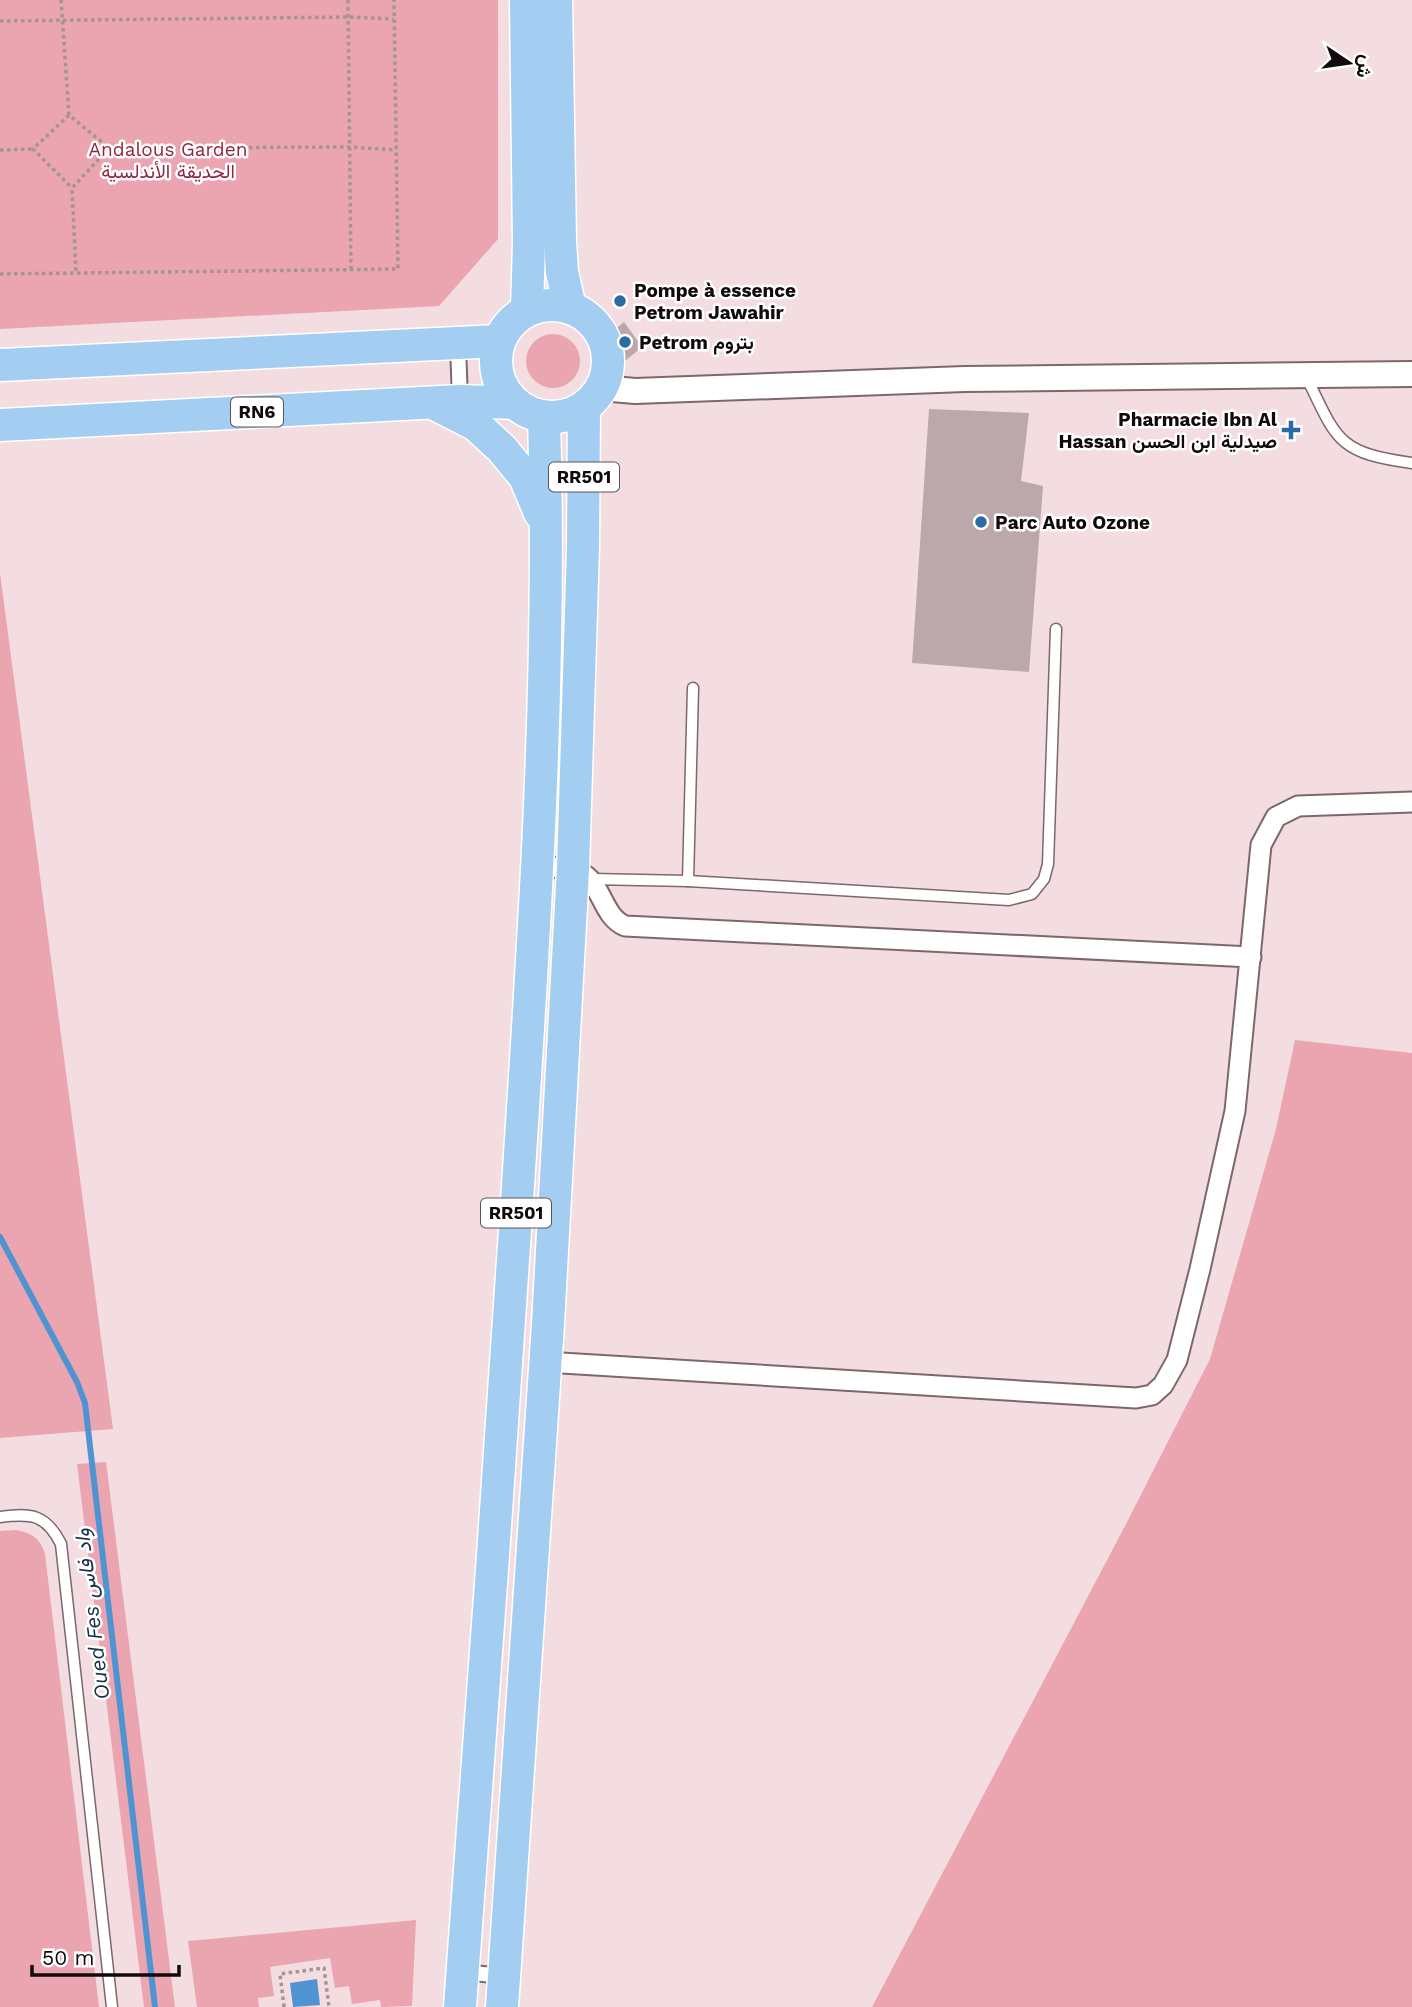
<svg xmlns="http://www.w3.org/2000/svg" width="1412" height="2007" viewBox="0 0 1412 2007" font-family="'Work Sans',Vazirmatn,sans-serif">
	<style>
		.green { fill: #eaa5b0 }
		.water { fill: #4f94d1 }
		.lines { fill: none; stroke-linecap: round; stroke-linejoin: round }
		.stream { stroke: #4f94d1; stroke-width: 6 }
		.building { fill: #bca7aa }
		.service-casing { stroke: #7c686b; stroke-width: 13 }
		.pedestrian-casing { stroke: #7c686b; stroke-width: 18 }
		.minor-casing { stroke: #7c686b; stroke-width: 23 }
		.tertiary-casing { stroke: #7c686b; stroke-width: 28 }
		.primary-casing { stroke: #fff; stroke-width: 35 }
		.path { stroke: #a59396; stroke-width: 3.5; stroke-dasharray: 3.5 3.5; stroke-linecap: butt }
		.service { stroke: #fff; stroke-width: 10 }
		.pedestrian { stroke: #fff; stroke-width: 14 }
		.minor { stroke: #fff; stroke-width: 19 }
		.tertiary { stroke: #fff; stroke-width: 24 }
		.primary { stroke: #a4cdf2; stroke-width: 32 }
		.poi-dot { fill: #2a6ba1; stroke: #fff; stroke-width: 2.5 }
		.labels { text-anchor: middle; stroke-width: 5; stroke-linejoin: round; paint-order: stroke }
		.shield { fill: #fff; stroke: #585454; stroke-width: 2 }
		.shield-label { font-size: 18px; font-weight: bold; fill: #110a0b }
		.park-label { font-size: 19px; fill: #922544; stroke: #fff }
		.poi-label { font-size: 19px; font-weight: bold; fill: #110a0b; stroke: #fff; text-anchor: start }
		.water-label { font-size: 21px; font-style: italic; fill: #14324b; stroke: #fff }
	</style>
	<rect width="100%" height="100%" fill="#f4dde0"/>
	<!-- green -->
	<g class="green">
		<polygon points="0,0 498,0 498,239 439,306 0,329"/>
		<circle cx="553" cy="361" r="27"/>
		<polygon points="0,573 113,1429 0,1438"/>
		<polygon points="1295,1040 1412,1053 1412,2007 872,2007 1126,1524 1210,1359 1276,1129"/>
		<polygon points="106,1462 175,2007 144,2007 77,1464"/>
		<path d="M16,1530C32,1533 40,1538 45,1554L99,2007H0V1531Z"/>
		<polygon points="416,1920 412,2006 381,2007 380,2000 352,2004 349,1986 335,1988 330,1958 270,1967 274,1996 258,1998 259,2007 197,2007 188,1941"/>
	</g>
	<!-- water -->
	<polygon class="water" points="317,1979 320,2005 293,2007 290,1983"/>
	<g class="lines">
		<!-- stream -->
		<polyline class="stream" points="0,1237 77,1382 85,1403 155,2007"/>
	</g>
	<!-- building -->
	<g class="building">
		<polygon points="624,322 642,347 625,361 607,336"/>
		<polygon points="929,409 1029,413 1021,481 1043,486 1029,672 912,663"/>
	</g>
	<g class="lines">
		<defs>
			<g id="service">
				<path d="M1306,376C1337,440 1337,453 1412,463"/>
				<polyline points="591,879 688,881 1009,900 1032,894 1044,879 1048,864 1056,629"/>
				<polyline points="688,881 693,688"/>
				<path d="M0,1517C31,1513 46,1514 61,1544L112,2007"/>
			</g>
			<g id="pedestrian">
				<polyline points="458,345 460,401"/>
				<polyline points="463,1972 503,1976"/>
			</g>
			<g id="minor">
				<path d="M538,867C548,867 560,867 571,869C603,875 599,915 625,926L1251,957"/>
				<polyline points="545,1362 1136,1398 1152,1395 1163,1385 1177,1360 1200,1269 1235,1111 1261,845 1276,817 1298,806 1412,802"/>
			</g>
			<polyline id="tertiary" points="601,388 635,391 965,379 1412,374"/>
			<g id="primary">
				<polyline points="526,0 529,242 527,310"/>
				<polyline points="556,0 560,241 562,272 570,308"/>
				<circle cx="552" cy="361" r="56"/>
				<polyline points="0,365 499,341"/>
				<polyline points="437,405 476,425 502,449 525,477 540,513"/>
				<polyline points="0,425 460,401 514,403"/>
				<path d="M460,2007C481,1738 499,1470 517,1201C534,940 552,678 544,417"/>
				<polyline points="502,2007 548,1324 573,869 583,546 584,407"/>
			</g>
		</defs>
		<!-- service casing -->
		<use href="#service" class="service-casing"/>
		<!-- pedestrian casing -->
		<use href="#pedestrian" class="pedestrian-casing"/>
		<!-- minor casing -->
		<use href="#minor" class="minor-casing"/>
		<!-- tertiary casing -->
		<use href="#tertiary" class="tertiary-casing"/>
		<!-- primary casing -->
		<use href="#primary" class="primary-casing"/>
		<!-- path -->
		<g class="path">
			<polyline points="61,0 69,115 109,148 72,188 76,272"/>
			<polyline points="348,0 351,270"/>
			<polyline points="0,21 348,17 393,19"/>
			<polyline points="69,115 33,149 72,188"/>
			<polyline points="109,148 350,147 396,150"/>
			<polyline points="0,150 33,149"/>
			<polyline points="0,274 398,269 394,0"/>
			<polyline points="284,2007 280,1974 324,1968 329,2007"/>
		</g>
		<!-- service -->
		<use href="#service" class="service"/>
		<!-- pedestrian -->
		<use href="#pedestrian" class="pedestrian"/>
		<!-- minor -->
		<use href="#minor" class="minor"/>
		<!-- tertiary -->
		<use href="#tertiary" class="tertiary"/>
		<!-- primary -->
		<use href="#primary" class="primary"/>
	</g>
	<!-- markers -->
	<g class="poi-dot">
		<circle cx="620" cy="301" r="7"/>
		<circle cx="625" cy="342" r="7"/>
		<path d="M1287.5 419.5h7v7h7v7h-7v7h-7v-7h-7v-7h7z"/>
		<circle cx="981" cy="522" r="7"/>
	</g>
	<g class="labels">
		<!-- shield labels -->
		<g class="shield">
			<rect x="231" y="397.5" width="52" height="29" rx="5"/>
			<rect x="549" y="462.5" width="70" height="29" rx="5"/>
			<rect x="481" y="1198.5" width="70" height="29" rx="5"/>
		</g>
		<g class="shield-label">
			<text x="257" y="418">RN6</text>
			<text x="584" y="483">RR501</text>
			<text x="516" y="1219">RR501</text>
		</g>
		<!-- park labels -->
		<g class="park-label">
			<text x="168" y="156">Andalous Garden<tspan x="168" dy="22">الحديقة الأندلسية</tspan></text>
		</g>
		<!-- poi labels -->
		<g class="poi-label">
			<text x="634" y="297">Pompe à essence<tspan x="634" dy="22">Petrom Jawahir</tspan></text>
			<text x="639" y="349">Petrom بتروم</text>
			<text x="1277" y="426" text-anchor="end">Pharmacie Ibn Al<tspan x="1277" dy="22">Hassan صيدلية ابن الحسن</tspan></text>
			<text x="995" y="529">Parc Auto Ozone</text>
		</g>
		<!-- water labels -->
		<g class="water-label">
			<text transform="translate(92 1614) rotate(-97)" y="7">Oued Fes واد فاس</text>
		</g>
	</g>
	<!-- north arrow -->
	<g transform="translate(1349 63) rotate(103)" stroke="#ffffff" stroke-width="5" paint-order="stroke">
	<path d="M0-5L12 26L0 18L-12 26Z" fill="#110a0b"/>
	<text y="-10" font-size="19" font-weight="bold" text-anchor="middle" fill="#110a0b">ش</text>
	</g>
	<!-- scale -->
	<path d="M32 1965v10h147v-10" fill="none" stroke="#110a0b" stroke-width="3.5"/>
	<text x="42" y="1965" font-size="21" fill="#110a0b" stroke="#ffffff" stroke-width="5" paint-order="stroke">50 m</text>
</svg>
